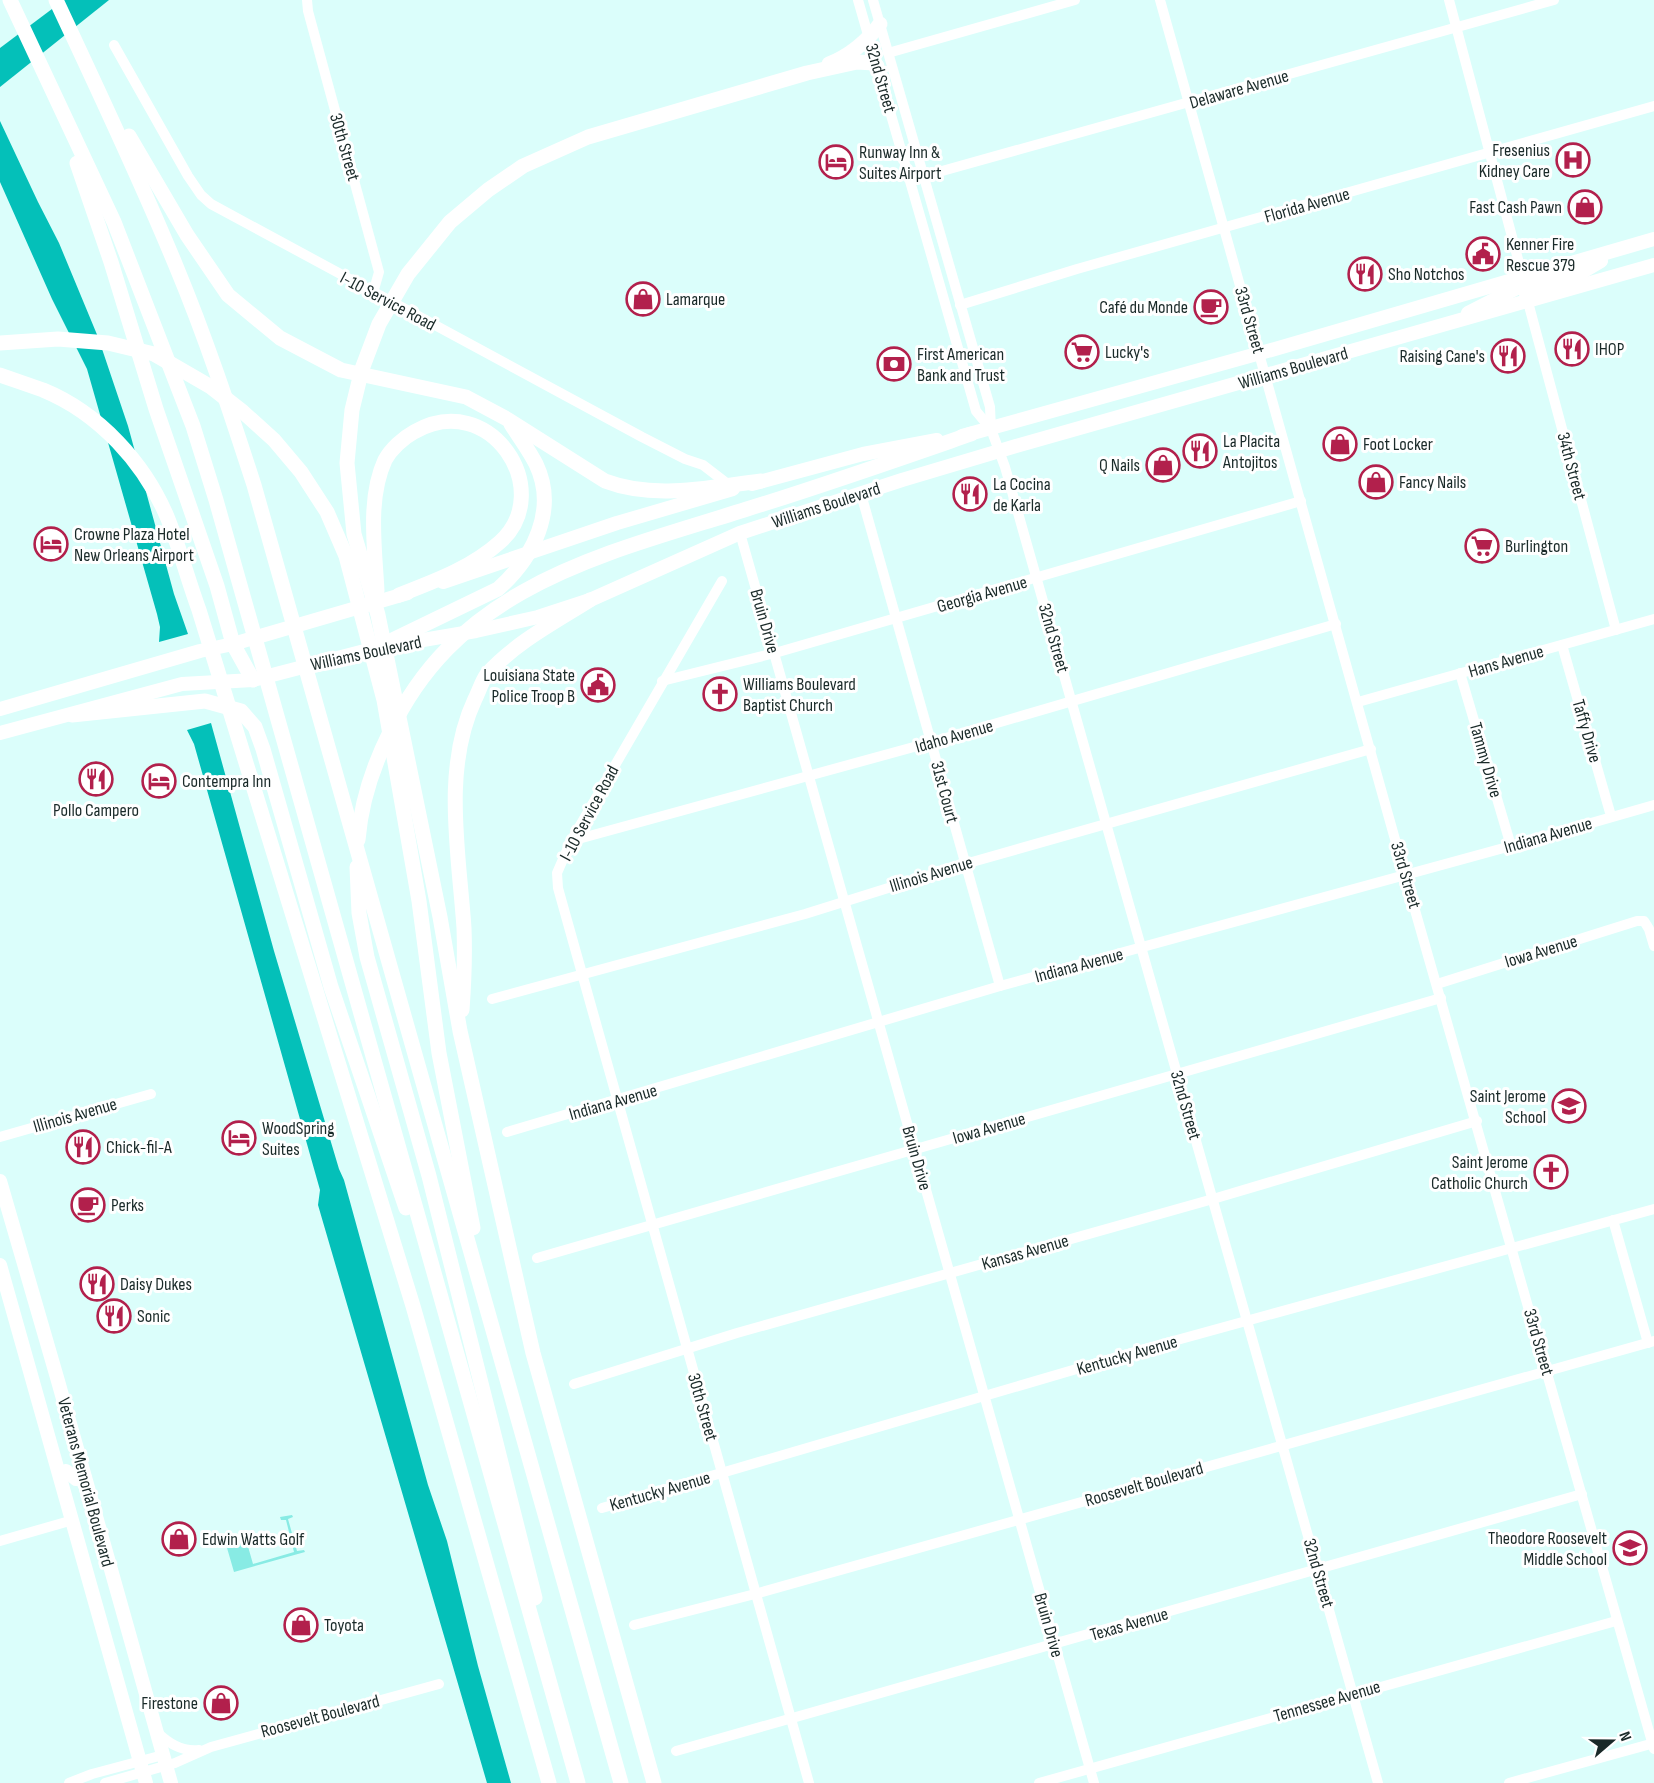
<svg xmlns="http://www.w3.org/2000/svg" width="1654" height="1783" viewBox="0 0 1654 1783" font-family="'Sofia Sans Condensed',sans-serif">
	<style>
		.green { fill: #88ebe4 }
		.water { fill: #04c0b9 }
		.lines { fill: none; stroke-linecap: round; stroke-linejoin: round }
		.minor { stroke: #fff; stroke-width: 10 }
		.major { stroke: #fff; stroke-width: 14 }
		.highway { stroke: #fff; stroke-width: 15 }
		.labels { text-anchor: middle; stroke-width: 6; stroke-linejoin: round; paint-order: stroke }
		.street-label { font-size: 18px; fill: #1a2a29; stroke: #fff }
		.poi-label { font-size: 18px; fill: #1a2a29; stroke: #fff; text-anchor: start }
	</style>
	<rect width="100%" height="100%" fill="#dbfefb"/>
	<!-- green -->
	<polygon class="green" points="292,1515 293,1517 288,1519 297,1551 304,1550 305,1552 234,1572 225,1541 245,1536 253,1564 294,1552 286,1520 281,1520 280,1517"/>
	<!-- water -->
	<g class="water">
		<polygon points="64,0 109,0 0,87 0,48"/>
		<polygon points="0,121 38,202 59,243 98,337 128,426 174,594 188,634 159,642 160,627 157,614 87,369 52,299 0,182"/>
		<polygon points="211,723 274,951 339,1169 344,1180 428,1485 447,1541 478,1666 511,1783 487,1783 318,1205 320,1190 194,744 187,730"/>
	</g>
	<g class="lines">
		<!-- minor -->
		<g class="minor">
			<polyline points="307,0 308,11 379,272 373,293"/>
			<polyline points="858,0 976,411 991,429 1005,467 1378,1783"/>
			<polyline points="873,0 990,407 991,429"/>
			<polyline points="1160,0 1405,875 1654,1749"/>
			<polyline points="1449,0 1523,278"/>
			<polyline points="114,45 188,176 201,195 211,204 642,437 685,459 703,465 729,485"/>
			<polyline points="888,53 1075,0"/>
			<polyline points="910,180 1554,0"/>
			<polyline points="1528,302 1616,630"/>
			<polyline points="960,305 1077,269 1654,106"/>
			<polyline points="861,494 1000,986"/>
			<polyline points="740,533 1094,1783"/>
			<polyline points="722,581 571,841 557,873 558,888 809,1783"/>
			<polyline points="1562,645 1611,816"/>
			<polyline points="1460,673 1511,846"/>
			<polyline points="662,681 775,653 1301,501"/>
			<polyline points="1358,702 1654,619"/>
			<polyline points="571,841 932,742 1336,624"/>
			<polyline points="1437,984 1637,921 1644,921 1649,929 1654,946"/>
			<polyline points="492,999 805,914 965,864 1371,749"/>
			<polyline points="507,1132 1000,986 1511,846 1654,805"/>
			<polyline points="0,1137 151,1094"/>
			<polyline points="1613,1220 1648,1343"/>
			<polyline points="537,1258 1441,998"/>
			<polyline points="574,1384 737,1333 1213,1199 1477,1121"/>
			<polyline points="602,1508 1148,1348 1654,1209"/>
			<polyline points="0,1541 73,1520"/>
			<polyline points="634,1625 755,1594 1654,1341"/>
			<path d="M157,1732C169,1744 182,1752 199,1750"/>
			<polyline points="676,1751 1582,1494"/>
			<polyline points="69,1783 92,1774 163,1755"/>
			<polyline points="105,1783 175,1763 211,1747 439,1684"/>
			<polyline points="1039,1783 1616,1621"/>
			<polyline points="1509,1783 1654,1743"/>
		</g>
		<!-- major -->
		<g class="major">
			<polyline points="1528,302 1526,294 1532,288 1584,271 1601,261"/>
			<polyline points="1468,313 1517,288 1522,281"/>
			<polyline points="962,436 1275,349 1654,239"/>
			<polyline points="752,484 863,454 937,440"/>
			<polyline points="443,582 617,523 733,489"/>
			<polyline points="0,709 200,651 233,644 408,593"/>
			<polyline points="0,733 182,684 253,680 376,648 476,631 538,617 590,600 740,533 902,480 1016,446 1654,265"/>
			<polyline points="0,1181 58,1381 171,1783"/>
			<polyline points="0,1265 146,1783"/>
			<polyline points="66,1471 76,1479 85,1478"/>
		</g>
		<!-- highway -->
		<g class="highway">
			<polyline points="10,0 114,222 193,426 216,500 578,1783"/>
			<path d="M56,0C97,88 139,176 176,266C206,338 230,411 254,485L621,1783"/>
			<path d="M829,64C849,56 867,41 880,24"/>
			<path d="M129,136L187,235L228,295L280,338L341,370L466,397L507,419L605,481C655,500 709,487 761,481"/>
			<polyline points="77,163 111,262 156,409 217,586 233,644 253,680"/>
			<polyline points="0,343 58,339 108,343 154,354 211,387 243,412 274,440 301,472 327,512 346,556 384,700 419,901 439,1053 473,1228"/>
			<path d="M0,375C14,380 29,385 43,390C99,413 145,463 168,519C180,549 188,580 199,610L413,1306L549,1783"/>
			<path d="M377,591C375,550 367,499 385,460C391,449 403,438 414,432C490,388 557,491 500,542C471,568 435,581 399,595"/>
			<path d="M376,648L498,589C533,558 558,510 536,464C529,450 519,437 511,424"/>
			<polyline points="72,715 205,701 241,711 255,727 263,749 331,987 406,1208"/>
			<path d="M358,840C361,803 373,766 390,732C460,584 605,554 747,509C822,486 896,460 971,434"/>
			<polyline points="357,867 359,913 367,957 429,1176 535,1598"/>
			<path d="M462,1010C464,983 465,955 464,928C459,853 442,769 475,699C479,691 482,681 487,674C515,643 555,622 590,600"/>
			<polyline points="654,1783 533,1353 460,1031 440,917 378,615 354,534 347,463 352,410 362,369 379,324 408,274 450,222 488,190 523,166 588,137 807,73 857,62 874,63 877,66"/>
		</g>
	</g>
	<!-- icons -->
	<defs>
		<symbol id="hospital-ring" viewBox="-11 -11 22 22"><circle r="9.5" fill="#fff" stroke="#b2204c" stroke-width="1.5"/><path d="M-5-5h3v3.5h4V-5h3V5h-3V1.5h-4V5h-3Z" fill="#b2204c"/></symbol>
		<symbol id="hotel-ring" viewBox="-11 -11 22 22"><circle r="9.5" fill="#fff" stroke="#b2204c" stroke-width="1.5"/><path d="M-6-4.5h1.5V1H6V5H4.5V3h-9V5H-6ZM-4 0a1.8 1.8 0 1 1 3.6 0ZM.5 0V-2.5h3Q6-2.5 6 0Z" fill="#b2204c"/></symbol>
		<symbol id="shop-ring" viewBox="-11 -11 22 22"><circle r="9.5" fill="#fff" stroke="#b2204c" stroke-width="1.5"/><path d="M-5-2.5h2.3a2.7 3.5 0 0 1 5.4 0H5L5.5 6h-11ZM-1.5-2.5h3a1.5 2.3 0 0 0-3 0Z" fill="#b2204c"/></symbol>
		<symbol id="civic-ring" viewBox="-11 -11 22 22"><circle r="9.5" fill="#fff" stroke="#b2204c" stroke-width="1.5"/><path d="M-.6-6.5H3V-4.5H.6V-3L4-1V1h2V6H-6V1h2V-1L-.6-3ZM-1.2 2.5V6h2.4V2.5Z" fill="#b2204c"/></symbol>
		<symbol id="restaurant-ring" viewBox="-11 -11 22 22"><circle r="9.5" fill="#fff" stroke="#b2204c" stroke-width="1.5"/><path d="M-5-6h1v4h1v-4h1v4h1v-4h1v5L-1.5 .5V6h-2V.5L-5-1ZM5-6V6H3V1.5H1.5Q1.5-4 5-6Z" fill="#b2204c"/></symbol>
		<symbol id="cafe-ring" viewBox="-11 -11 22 22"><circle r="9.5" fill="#fff" stroke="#b2204c" stroke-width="1.5"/><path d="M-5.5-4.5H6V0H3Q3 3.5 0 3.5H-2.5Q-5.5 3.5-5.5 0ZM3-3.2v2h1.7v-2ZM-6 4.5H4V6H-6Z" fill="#b2204c"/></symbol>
		<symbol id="supermarket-ring" viewBox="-11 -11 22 22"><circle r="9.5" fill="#fff" stroke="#b2204c" stroke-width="1.5"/><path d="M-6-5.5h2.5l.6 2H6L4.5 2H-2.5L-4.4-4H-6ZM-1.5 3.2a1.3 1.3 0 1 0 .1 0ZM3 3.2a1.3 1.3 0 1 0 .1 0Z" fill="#b2204c"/></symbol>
		<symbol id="bank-ring" viewBox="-11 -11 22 22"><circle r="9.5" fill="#fff" stroke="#b2204c" stroke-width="1.5"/><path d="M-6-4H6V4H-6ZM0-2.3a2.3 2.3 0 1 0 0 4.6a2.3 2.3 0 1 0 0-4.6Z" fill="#b2204c"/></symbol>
		<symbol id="church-ring" viewBox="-11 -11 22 22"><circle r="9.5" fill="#fff" stroke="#b2204c" stroke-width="1.5"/><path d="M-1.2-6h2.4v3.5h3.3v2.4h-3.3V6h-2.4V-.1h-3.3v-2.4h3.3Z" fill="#b2204c"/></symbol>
		<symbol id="school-ring" viewBox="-11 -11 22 22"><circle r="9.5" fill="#fff" stroke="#b2204c" stroke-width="1.5"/><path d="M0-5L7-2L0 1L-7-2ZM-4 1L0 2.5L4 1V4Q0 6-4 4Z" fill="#b2204c"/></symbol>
	</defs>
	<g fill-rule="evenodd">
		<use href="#hospital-ring" x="1554" y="141" width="38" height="38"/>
		<use href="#hotel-ring" x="817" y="143" width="38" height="38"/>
		<use href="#shop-ring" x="1566" y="188" width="38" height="38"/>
		<use href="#civic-ring" x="1464" y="235" width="38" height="38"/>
		<use href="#restaurant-ring" x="1346" y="255" width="38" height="38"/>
		<use href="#shop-ring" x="624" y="280" width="38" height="38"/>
		<use href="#cafe-ring" x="1192" y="288" width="38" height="38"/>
		<use href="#restaurant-ring" x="1553" y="330" width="38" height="38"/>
		<use href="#supermarket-ring" x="1063" y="333" width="38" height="38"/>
		<use href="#restaurant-ring" x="1489" y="337" width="38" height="38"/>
		<use href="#bank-ring" x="875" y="345" width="38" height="38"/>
		<use href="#shop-ring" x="1321" y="425" width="38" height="38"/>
		<use href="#restaurant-ring" x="1181" y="432" width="38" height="38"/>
		<use href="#shop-ring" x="1144" y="446" width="38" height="38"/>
		<use href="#shop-ring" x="1357" y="463" width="38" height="38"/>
		<use href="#restaurant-ring" x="951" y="475" width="38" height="38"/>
		<use href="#hotel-ring" x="32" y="525" width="38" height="38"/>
		<use href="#supermarket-ring" x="1463" y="527" width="38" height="38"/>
		<use href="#civic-ring" x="579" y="666" width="38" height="38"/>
		<use href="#church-ring" x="701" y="675" width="38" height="38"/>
		<use href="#restaurant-ring" x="77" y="760" width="38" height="38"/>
		<use href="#hotel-ring" x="140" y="762" width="38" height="38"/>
		<use href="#school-ring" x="1550" y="1087" width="38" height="38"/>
		<use href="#hotel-ring" x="220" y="1119" width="38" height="38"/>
		<use href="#restaurant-ring" x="64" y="1128" width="38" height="38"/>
		<use href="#church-ring" x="1532" y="1153" width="38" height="38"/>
		<use href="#cafe-ring" x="69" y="1186" width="38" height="38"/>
		<use href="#restaurant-ring" x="78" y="1265" width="38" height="38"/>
		<use href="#restaurant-ring" x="95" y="1297" width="38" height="38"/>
		<use href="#shop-ring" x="160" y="1520" width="38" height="38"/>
		<use href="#school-ring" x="1611" y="1529" width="38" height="38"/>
		<use href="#shop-ring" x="282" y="1606" width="38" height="38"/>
		<use href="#shop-ring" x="202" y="1684" width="38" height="38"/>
	</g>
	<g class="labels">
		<!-- street labels -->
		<g class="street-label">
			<text transform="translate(881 78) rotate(74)" y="6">32nd Street</text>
			<text transform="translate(1239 89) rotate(-16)" y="6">Delaware Avenue</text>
			<text transform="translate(345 147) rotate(74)" y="6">30th Street</text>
			<text transform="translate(1307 205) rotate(-16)" y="6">Florida Avenue</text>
			<text transform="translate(388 301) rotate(28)" y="6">I-10 Service Road</text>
			<text transform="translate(1250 320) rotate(74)" y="6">33rd Street</text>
			<text transform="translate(1293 368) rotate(-16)" y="6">Williams Boulevard</text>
			<text transform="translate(1572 466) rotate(75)" y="6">34th Street</text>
			<text transform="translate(826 505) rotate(-18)" y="6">Williams Boulevard</text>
			<text transform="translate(982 594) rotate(-16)" y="6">Georgia Avenue</text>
			<text transform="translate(765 621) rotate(74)" y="6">Bruin Drive</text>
			<text transform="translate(1054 638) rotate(74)" y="6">32nd Street</text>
			<text transform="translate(366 653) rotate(-12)" y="6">Williams Boulevard</text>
			<text transform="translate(1506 661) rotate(-16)" y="6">Hans Avenue</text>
			<text transform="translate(1587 731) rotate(74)" y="6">Taffy Drive</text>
			<text transform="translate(954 736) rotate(-16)" y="6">Idaho Avenue</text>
			<text transform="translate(1486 760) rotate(74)" y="6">Tammy Drive</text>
			<text transform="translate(945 792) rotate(75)" y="6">31st Court</text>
			<text transform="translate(589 813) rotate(-62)" y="6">I-10 Service Road</text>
			<text transform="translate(1548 835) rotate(-16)" y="6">Indiana Avenue</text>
			<text transform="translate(931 874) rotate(-17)" y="6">Illinois Avenue</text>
			<text transform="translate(1406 875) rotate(74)" y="6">33rd Street</text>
			<text transform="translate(1541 951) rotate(-17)" y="6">Iowa Avenue</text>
			<text transform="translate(1079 965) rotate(-15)" y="6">Indiana Avenue</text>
			<text transform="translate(613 1102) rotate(-16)" y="6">Indiana Avenue</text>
			<text transform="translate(1186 1105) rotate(74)" y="6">32nd Street</text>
			<text transform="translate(75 1115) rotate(-16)" y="6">Illinois Avenue</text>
			<text transform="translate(989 1128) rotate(-16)" y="6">Iowa Avenue</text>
			<text transform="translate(917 1158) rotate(74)" y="6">Bruin Drive</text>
			<text transform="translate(1025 1252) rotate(-16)" y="6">Kansas Avenue</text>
			<text transform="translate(1539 1342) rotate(74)" y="6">33rd Street</text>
			<text transform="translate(1127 1355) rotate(-16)" y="6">Kentucky Avenue</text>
			<text transform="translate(703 1407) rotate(74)" y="6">30th Street</text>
			<text transform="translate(86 1482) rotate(75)" y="6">Veterans Memorial Boulevard</text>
			<text transform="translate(1144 1484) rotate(-16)" y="6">Roosevelt Boulevard</text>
			<text transform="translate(660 1491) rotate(-16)" y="6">Kentucky Avenue</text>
			<text transform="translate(1319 1573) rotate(74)" y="6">32nd Street</text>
			<text transform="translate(1129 1624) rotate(-16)" y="6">Texas Avenue</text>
			<text transform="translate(1049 1625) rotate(74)" y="6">Bruin Drive</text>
			<text transform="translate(1327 1701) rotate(-16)" y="6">Tennessee Avenue</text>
			<text transform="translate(320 1716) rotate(-15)" y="6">Roosevelt Boulevard</text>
		</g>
		<!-- poi labels -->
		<g class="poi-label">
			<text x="1550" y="156" text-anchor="end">Fresenius<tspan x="1550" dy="21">Kidney Care</tspan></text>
			<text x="859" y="158">Runway Inn &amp;<tspan x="859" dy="21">Suites Airport</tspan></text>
			<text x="1562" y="213" text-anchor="end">Fast Cash Pawn</text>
			<text x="1506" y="250">Kenner Fire<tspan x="1506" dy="21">Rescue 379</tspan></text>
			<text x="1388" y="280">Sho Notchos</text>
			<text x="666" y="305">Lamarque</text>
			<text x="1188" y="313" text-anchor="end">Café du Monde</text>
			<text x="1595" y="355">IHOP</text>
			<text x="1105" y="358">Lucky's</text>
			<text x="917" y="360">First American<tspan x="917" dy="21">Bank and Trust</tspan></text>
			<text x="1485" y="362" text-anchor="end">Raising Cane's</text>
			<text x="1223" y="447">La Placita<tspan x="1223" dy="21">Antojitos</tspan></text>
			<text x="1363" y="450">Foot Locker</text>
			<text x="1140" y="471" text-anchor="end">Q Nails</text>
			<text x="1399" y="488">Fancy Nails</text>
			<text x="993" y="490">La Cocina<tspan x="993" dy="21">de Karla</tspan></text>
			<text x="74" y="540">Crowne Plaza Hotel<tspan x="74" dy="21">New Orleans Airport</tspan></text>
			<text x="1505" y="552">Burlington</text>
			<text x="575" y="681" text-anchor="end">Louisiana State<tspan x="575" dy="21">Police Troop B</tspan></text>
			<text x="743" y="690">Williams Boulevard<tspan x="743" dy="21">Baptist Church</tspan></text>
			<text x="182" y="787">Contempra Inn</text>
			<text x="96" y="816" text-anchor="middle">Pollo Campero</text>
			<text x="1546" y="1102" text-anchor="end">Saint Jerome<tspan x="1546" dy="21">School</tspan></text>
			<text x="262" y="1134">WoodSpring<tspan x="262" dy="21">Suites</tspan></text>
			<text x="106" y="1153">Chick-fil-A</text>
			<text x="1528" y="1168" text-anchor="end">Saint Jerome<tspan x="1528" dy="21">Catholic Church</tspan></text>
			<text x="111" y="1211">Perks</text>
			<text x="120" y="1290">Daisy Dukes</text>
			<text x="137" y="1322">Sonic</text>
			<text x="1607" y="1544" text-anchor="end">Theodore Roosevelt<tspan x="1607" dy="21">Middle School</tspan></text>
			<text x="202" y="1545">Edwin Watts Golf</text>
			<text x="324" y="1631">Toyota</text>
			<text x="198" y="1709" text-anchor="end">Firestone</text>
		</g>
	</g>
	<!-- north arrow -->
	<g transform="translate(1612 1741) rotate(70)" stroke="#ffffff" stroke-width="4.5" paint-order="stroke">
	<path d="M0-4.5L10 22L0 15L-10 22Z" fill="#1a2a29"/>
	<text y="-9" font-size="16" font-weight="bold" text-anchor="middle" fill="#1a2a29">N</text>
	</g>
</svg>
